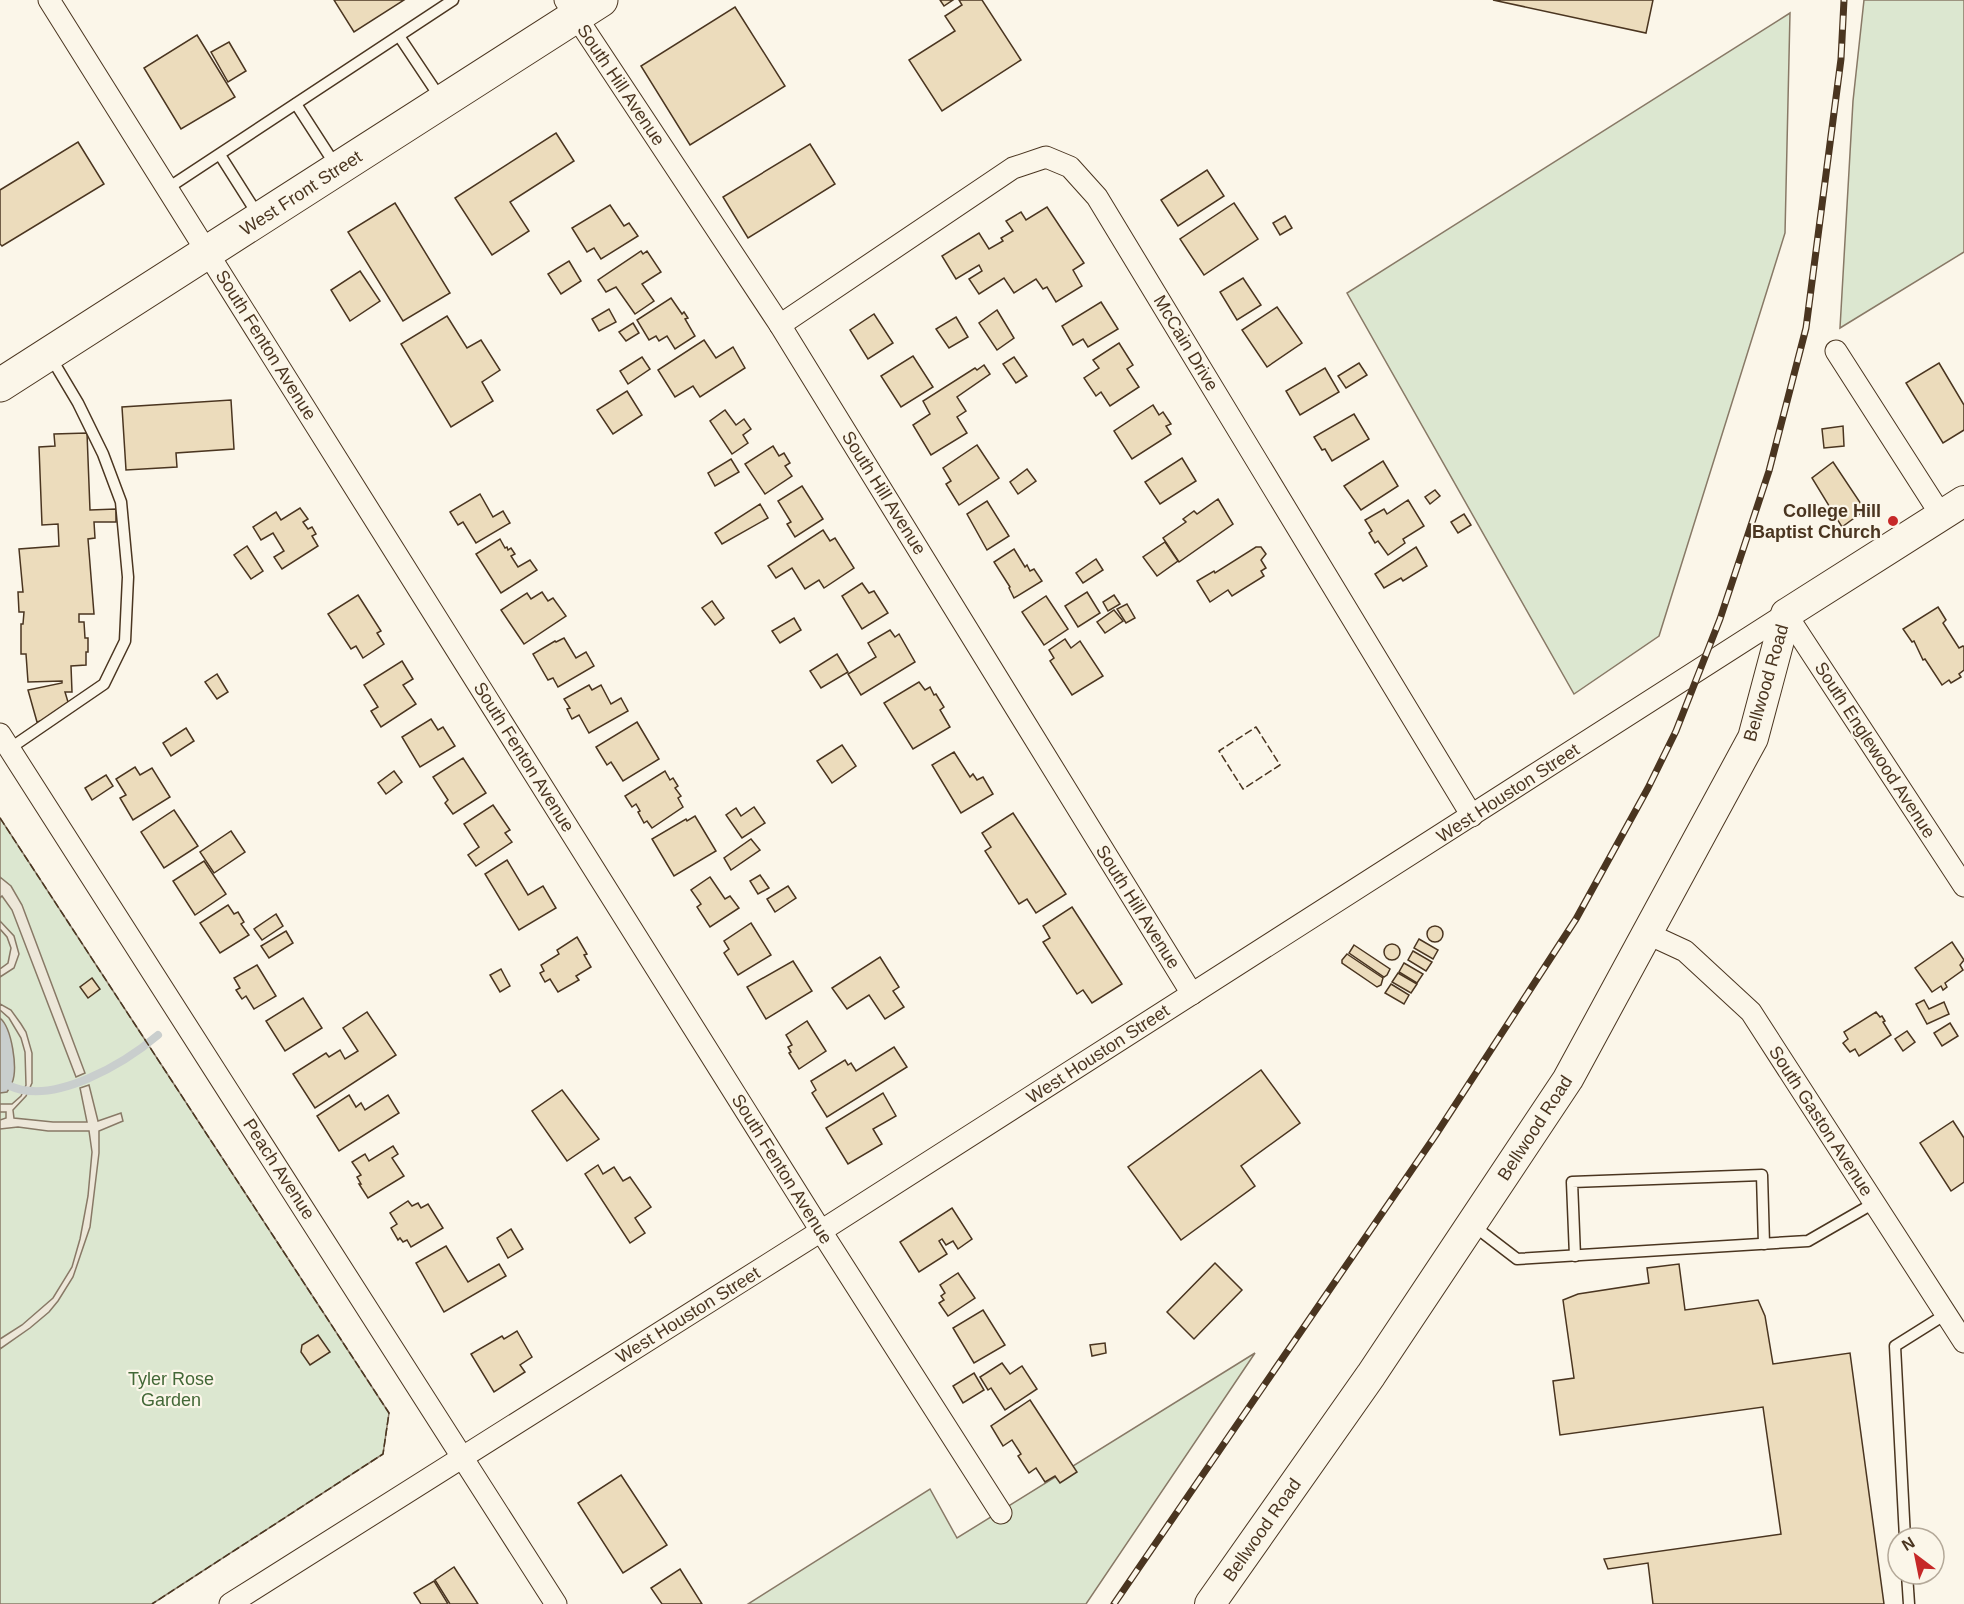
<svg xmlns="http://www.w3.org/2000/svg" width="1964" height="1604" viewBox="0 0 1964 1604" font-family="Helvetica,sans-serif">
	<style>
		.green { fill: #dce7d0; stroke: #887966; stroke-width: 1.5 }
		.parking { fill: #ede7d9; stroke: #887966; stroke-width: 1.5 }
		.water { fill: #c9cecd; stroke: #887966; stroke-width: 1.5 }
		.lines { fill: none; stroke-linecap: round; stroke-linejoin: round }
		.stream { stroke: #c9cecd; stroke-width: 8 }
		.building { fill: #ecdcbc; stroke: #4a3520; stroke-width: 1.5 }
		.lane-casing { stroke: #4a3520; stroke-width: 13 }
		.street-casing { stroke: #4a3520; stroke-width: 23 }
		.secondary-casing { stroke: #4a3520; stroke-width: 32 }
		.primary-casing { stroke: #4a3520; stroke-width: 35 }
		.lane { stroke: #fbf6e9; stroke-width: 10 }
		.street { stroke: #fbf6e9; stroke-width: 21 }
		.secondary { stroke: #fbf6e9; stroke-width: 30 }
		.primary { stroke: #fbf6e9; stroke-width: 33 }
		.rail-casing { stroke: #4a3520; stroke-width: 7 }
		.rail { stroke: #fbf6e9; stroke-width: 4.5; stroke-dasharray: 14; stroke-linecap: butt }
		.fence { stroke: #4a3520; stroke-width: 1.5; stroke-dasharray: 8 3; stroke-linecap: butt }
		.poi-dot { fill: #c62828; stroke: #fbf6e9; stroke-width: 2 }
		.labels { text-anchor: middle; stroke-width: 4.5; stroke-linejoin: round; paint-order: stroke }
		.street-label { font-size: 18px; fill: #4a3520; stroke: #fbf6e9 }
		.poi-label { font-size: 18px; font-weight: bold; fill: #4a3520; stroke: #fbf6e9; text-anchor: end }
		.park-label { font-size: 18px; fill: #436837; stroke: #fbf6e9 }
	</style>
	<rect width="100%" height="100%" fill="#fbf6e9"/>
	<!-- green -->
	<g class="green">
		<polygon points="1864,0 1964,0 1964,252 1840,328 1853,101"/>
		<polygon points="1790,13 1785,233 1659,636 1574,694 1347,293"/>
		<polygon points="0,818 389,1413 383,1454 152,1604 0,1604"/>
		<polygon points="1255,1353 1086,1604 748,1604 930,1489 957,1538"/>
	</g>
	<!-- parking -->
	<g class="parking">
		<polygon points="0,877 11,886 22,905 85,1073 76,1077 12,910 2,896 0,898"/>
		<polygon points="0,921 14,936 19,954 14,968 0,977 0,969 8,963 11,948 7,937 0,929"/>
		<polygon points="0,1004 11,1010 21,1024 26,1032 32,1053 32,1083 26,1096 13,1110 14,1118 53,1122 87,1122 80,1088 89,1085 98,1121 121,1113 123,1121 99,1131 99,1153 90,1227 73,1277 58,1301 49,1312 30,1328 0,1349 0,1339 22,1325 53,1298 72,1267 80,1239 88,1196 92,1152 89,1131 48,1131 18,1127 0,1129 0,1120 6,1118 6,1112 0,1112 0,1104 12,1104 21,1096 26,1085 25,1052 21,1038 9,1018 0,1010"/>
	</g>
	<!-- water -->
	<path class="water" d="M0,1018C12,1028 18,1069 12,1083C11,1086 9,1089 7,1092L0,1093Z"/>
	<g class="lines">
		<!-- stream -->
		<path class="stream" d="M10,1086C54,1106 125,1063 158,1035"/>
	</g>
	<!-- building -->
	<g class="building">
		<polygon points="334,0 404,0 354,32"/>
		<polygon points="940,0 953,0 944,6"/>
		<polygon points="959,0 982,0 1021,60 942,111 909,60 955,31 945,16 962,5"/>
		<polygon points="1493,0 1653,0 1646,33"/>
		<polygon points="735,7 785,86 690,145 641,66"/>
		<polygon points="197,35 235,97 181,129 144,68"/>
		<polygon points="229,42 246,71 228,82 211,52"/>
		<polygon points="556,133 574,161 510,202 529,231 492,255 455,198"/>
		<polygon points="78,142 104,184 2,246 0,244 0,190"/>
		<polygon points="810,144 835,184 748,238 723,197"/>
		<polygon points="1207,170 1224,196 1178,226 1161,200"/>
		<polygon points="395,203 450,293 403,321 348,232"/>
		<polygon points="1234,203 1258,239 1204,275 1180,239"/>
		<polygon points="610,205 624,226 629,223 638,236 601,259 594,248 587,252 572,228"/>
		<polygon points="1047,207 1084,263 1073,270 1082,286 1056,302 1047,287 1043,289 1036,279 1014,293 1004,278 979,294 969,279 982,271 979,265 956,279 942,256 979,233 989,249 1003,241 1001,238 1013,231 1006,221 1021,212 1026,220"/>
		<polygon points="1285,216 1292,228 1280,235 1273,223"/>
		<polygon points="641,251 643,254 647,251 661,272 642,284 654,301 635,314 616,287 606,292 598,280"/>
		<polygon points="569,261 581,281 561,294 548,274"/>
		<polygon points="360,271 380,301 350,321 331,290"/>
		<polygon points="1243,278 1261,305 1237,320 1220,292"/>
		<polygon points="671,298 682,314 684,312 688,318 685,319 695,336 675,349 667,336 659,341 656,336 649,340 637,320"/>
		<polygon points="1101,302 1118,329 1088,347 1083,339 1073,345 1062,326"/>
		<polygon points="1277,307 1302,343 1267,367 1242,330"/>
		<polygon points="609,309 616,322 599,331 592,319"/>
		<polygon points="997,310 1014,338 997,350 979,323"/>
		<polygon points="874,314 893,343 868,359 850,330"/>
		<polygon points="447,316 467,348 481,340 500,370 482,382 493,401 451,427 401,344"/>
		<polygon points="956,317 968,337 949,348 936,329"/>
		<polygon points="633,323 639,333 626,341 619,332"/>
		<polygon points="704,340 716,358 733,347 745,368 700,397 693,386 675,397 658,370"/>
		<polygon points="1119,343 1133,365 1127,369 1139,387 1110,406 1101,392 1096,396 1084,378 1099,368 1093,360"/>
		<polygon points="913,356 933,387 901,407 881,376"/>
		<polygon points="642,357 650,369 628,384 620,371"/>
		<polygon points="1014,357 1027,376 1016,383 1003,364"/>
		<polygon points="1359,363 1367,375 1346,388 1338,376"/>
		<polygon points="1939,363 1964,405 1964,430 1943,443 1906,383"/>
		<polygon points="984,365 990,374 957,397 966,411 957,417 967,433 931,455 913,425 930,414 923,401 975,368 977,370"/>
		<polygon points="1325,368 1339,392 1300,415 1286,391"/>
		<polygon points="627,391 642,415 613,434 597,410"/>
		<polygon points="231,400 234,449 176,453 177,467 126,470 122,407"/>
		<polygon points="1153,405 1159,415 1163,412 1171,424 1166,426 1171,434 1132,459 1114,431"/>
		<polygon points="725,410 736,425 744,419 751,429 743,435 748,443 732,454 710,421"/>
		<polygon points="1354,414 1369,439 1332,461 1325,449 1322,450 1314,437"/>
		<polygon points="1843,426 1844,446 1824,448 1822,429"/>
		<polygon points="87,433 90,510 116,509 116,522 94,522 95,538 88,539 94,614 79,614 79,622 84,622 85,638 88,638 88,652 86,652 86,665 71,666 72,692 65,692 71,712 37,722 28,690 62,683 62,681 28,682 26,654 21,654 21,624 23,624 24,612 19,612 18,592 23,592 19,549 59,546 58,524 42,525 39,447 55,446 54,434"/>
		<polygon points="977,445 999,478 959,505 946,484 951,481 943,468"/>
		<polygon points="773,446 779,456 784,453 790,463 785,466 792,476 765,494 745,464"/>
		<polygon points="1182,458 1196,481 1160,504 1145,482"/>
		<polygon points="731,459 739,472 715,486 708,473"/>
		<polygon points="1383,461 1398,486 1361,510 1344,486"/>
		<polygon points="1833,462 1865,510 1842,527 1812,478"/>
		<polygon points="1027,469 1036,481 1018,494 1010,482"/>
		<polygon points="802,486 823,519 795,537 787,524 791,522 778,501"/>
		<polygon points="1435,490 1440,496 1430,504 1425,497"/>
		<polygon points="480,494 493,517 503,511 510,523 476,543 463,522 458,525 450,512"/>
		<polygon points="1218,499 1233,524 1179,562 1163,538 1186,522 1183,519 1194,511 1197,514"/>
		<polygon points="1408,500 1424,526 1403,539 1405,543 1388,555 1378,541 1375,543 1369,533 1372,531 1365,520 1384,509 1387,514"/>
		<polygon points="987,501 1009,536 987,550 967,514"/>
		<polygon points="760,504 768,518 722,544 715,533"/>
		<polygon points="300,508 308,519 303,522 308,529 312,527 316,534 312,536 318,546 282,569 274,557 284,551 273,533 261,540 253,527 276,512 281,520"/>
		<polygon points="1464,514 1471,525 1458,533 1451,522"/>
		<polygon points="823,530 830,541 835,538 854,568 824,588 819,580 805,589 792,568 776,578 768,566"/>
		<polygon points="500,539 505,548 507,547 508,550 511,548 515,554 511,556 518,567 530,560 537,570 501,593 476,554"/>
		<polygon points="1165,542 1178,561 1157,576 1143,557"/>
		<polygon points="247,546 263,571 251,579 234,555"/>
		<polygon points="1256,547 1261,547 1266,554 1261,560 1266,568 1261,571 1264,576 1232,596 1228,590 1210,602 1197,581 1214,571 1215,573"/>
		<polygon points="1416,547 1427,566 1403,581 1401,578 1384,588 1375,574"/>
		<polygon points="1014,549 1025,567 1027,565 1030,571 1034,569 1042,581 1014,598 1009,588 1010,587 994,562"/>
		<polygon points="1096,559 1103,570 1083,583 1076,573"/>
		<polygon points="862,583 869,593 874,591 888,613 862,629 842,596"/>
		<polygon points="542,592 548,601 553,598 566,616 524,644 501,610 527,593 531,599"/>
		<polygon points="1087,592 1100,613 1078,627 1065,606"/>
		<polygon points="358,595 381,631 377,633 384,644 363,658 356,646 351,649 328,614"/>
		<polygon points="1114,595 1120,604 1108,611 1103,602"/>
		<polygon points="1046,596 1068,629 1044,645 1022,612"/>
		<polygon points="712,601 724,618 715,625 702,608"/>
		<polygon points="1127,604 1135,618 1126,623 1117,609"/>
		<polygon points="1938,607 1946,620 1943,623 1959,648 1963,646 1964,647 1964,670 1959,674 1961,677 1951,683 1949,680 1942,685 1925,659 1923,660 1914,641 1912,642 1903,629"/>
		<polygon points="1114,610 1123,621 1105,633 1097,622"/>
		<polygon points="794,618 801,630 780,643 772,631"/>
		<polygon points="890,630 895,637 899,634 915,662 861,695 848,674 876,657 868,643"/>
		<polygon points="564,638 576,658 586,652 594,666 558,687 553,678 548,680 533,654 555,641 556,642"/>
		<polygon points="1065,639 1071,648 1080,641 1103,676 1072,695 1050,661 1054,658 1049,650"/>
		<polygon points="837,654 848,672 821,688 810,671"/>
		<polygon points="402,661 413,679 403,685 416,704 381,727 371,711 378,707 364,685"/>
		<polygon points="217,674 228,692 217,699 205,682"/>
		<polygon points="919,682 925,690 930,687 934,695 936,694 944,707 940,710 950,727 913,749 884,703"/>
		<polygon points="589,685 592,690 601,685 611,704 621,698 628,711 589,733 579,715 572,719 567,709 570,708 564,699"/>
		<polygon points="431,719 438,730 443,727 455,746 420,767 402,737"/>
		<polygon points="637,722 659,759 623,781 611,762 607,765 596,747"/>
		<polygon points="186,728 194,741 171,756 163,743"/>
		<polygon points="842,745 856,766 832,783 817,761"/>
		<polygon points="954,752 970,777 973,774 977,780 983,777 993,794 961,813 932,765"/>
		<polygon points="463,758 486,793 453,814 445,803 448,800 433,777"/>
		<polygon points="135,767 140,775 152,768 170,797 133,820 120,798 126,795 116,779"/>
		<polygon points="394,771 402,782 386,794 378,783"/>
		<polygon points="665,771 670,780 673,778 678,786 675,788 681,796 678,798 683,807 652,828 647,821 644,823 638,812 640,811 636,804 632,807 625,796"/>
		<polygon points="106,775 113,786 92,800 85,788"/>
		<polygon points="493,805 510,830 505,833 512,842 476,866 468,855 479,847 464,824"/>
		<polygon points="754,807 765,823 742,838 726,815 736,808 741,816"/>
		<polygon points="174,810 198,846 164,868 141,832"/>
		<polygon points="1013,813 1066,894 1036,913 1027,899 1019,904 985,851 991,847 982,833"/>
		<polygon points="695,816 716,851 674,876 652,839 686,819 687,821"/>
		<polygon points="231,831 245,852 214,873 200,852"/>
		<polygon points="751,839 760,850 731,870 724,858"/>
		<polygon points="507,860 528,895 543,886 556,908 519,930 485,874"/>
		<polygon points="204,861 226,894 195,915 173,881"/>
		<polygon points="760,875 769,888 758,894 750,881"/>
		<polygon points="710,877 725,899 730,896 739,908 710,927 697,907 701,904 691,890"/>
		<polygon points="788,886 796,898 775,912 767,899"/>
		<polygon points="228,905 234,914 238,912 244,922 241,924 249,935 220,953 200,923"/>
		<polygon points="1072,907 1122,984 1092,1003 1083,990 1077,994 1043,942 1050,938 1043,926"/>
		<polygon points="276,914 283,926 262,940 254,929"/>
		<polygon points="751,923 771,955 738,975 724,953 729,949 724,941"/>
		<circle cx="1435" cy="934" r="8"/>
		<polygon points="286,931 293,943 269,958 261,946"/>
		<polygon points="577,937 587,954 584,955 591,967 576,976 579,980 558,992 550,979 545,982 540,973 544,971 541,965 559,954 557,950"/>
		<polygon points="1419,939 1438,950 1433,959 1414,948"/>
		<polygon points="1952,942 1964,960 1960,965 1963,970 1945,983 1947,987 1943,990 1941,986 1932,992 1915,968"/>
		<circle cx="1392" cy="952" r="8"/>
		<polygon points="1354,945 1390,969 1387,975 1384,977 1349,953"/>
		<polygon points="1413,951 1432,962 1426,971 1408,960"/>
		<polygon points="1347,954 1383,978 1381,985 1377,987 1342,963 1342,960"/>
		<polygon points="880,957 899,987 893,991 904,1007 885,1019 869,995 847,1009 832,988"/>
		<polygon points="793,961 812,991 766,1019 747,987"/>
		<polygon points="1404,963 1423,974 1417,983 1399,972"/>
		<polygon points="257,965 276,996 254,1009 246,996 242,999 236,990 240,988 234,978"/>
		<polygon points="501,969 510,986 500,992 490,975"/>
		<polygon points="1398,973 1417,984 1411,993 1392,982"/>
		<polygon points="92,978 100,989 88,998 80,987"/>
		<polygon points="1391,984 1409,995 1404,1004 1385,993"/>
		<polygon points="303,998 322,1028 285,1051 266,1021"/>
		<polygon points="1924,1000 1929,1009 1944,1002 1949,1014 1927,1024 1916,1004"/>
		<polygon points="367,1012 396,1055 315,1108 293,1074 326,1053 329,1057 340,1050 345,1059 358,1051 343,1028"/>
		<polygon points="1876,1012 1880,1017 1882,1016 1885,1021 1883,1022 1891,1035 1859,1056 1855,1049 1850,1052 1843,1043 1848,1039 1844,1032"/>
		<polygon points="807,1021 826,1051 799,1069 789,1053 791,1052 788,1047 792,1045 786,1035"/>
		<polygon points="1950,1023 1958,1036 1942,1046 1934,1033"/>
		<polygon points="1907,1031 1915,1042 1903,1051 1895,1039"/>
		<polygon points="894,1047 907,1067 827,1117 812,1093 816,1090 811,1081 845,1060 848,1065 851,1063 856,1071"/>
		<polygon points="1261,1070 1300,1123 1241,1166 1255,1186 1181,1240 1128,1167"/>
		<polygon points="562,1090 599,1139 567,1161 532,1111"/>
		<polygon points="883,1093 896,1116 873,1129 882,1144 848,1164 826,1128"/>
		<polygon points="349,1095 356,1107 361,1103 365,1110 388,1095 399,1113 339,1151 317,1116"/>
		<polygon points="1953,1121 1964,1138 1964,1182 1951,1191 1920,1143"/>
		<polygon points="393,1146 398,1154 392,1158 404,1176 368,1198 359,1184 361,1184 357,1177 361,1175 352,1162 365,1154 369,1161"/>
		<polygon points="598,1165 603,1174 614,1167 623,1181 630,1177 651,1207 635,1218 645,1233 630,1243 585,1174"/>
		<polygon points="408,1201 412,1206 418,1203 421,1208 428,1204 443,1228 411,1247 407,1240 403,1242 400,1238 398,1240 391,1228 397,1224 390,1213"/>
		<polygon points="952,1208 972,1239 958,1249 953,1241 946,1245 942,1239 939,1241 947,1254 919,1272 900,1242"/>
		<polygon points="511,1229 523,1249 508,1258 497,1238"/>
		<polygon points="446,1246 468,1282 499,1264 506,1276 444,1312 416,1263"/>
		<polygon points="1215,1263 1242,1290 1194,1339 1167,1312"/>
		<polygon points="1679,1264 1685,1310 1758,1300 1765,1316 1773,1364 1850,1353 1884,1604 1653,1604 1648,1563 1608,1569 1604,1559 1781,1534 1763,1407 1560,1435 1553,1381 1574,1378 1563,1300 1578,1294 1649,1283 1647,1268"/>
		<polygon points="958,1273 975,1298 948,1316 939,1303 944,1300 941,1296 945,1293 940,1285"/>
		<polygon points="983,1310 1005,1345 974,1363 953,1328"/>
		<polygon points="517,1331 532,1357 520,1365 525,1372 494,1392 471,1354 502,1336 504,1339"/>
		<polygon points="318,1335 330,1352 310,1365 301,1352 302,1345"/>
		<polygon points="1105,1343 1106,1353 1092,1356 1090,1345"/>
		<polygon points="1002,1363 1010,1374 1022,1366 1037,1389 1005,1410 991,1388 988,1390 980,1377"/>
		<polygon points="974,1373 984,1390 963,1403 953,1386"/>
		<polygon points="1030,1400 1077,1472 1060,1483 1055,1476 1045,1482 1036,1468 1029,1473 1018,1456 1021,1454 1012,1440 1003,1446 991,1426"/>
		<polygon points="621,1475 667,1545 623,1573 578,1503"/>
		<polygon points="454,1567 478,1604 450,1604 435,1580"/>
		<polygon points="680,1569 702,1604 662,1604 651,1588"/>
		<polygon points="434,1581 448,1604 421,1604 414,1593"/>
	</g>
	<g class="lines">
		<defs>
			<g id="lane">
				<polyline points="399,36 441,99"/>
				<polyline points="296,104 336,166"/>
				<polyline points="220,155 258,215"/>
				<polyline points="168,188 453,0"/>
				<polyline points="9,749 104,684 125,641 128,577 121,502 103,454 78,403 50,356"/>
				<polyline points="1474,1226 1517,1259 1808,1241 1874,1203"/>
				<polyline points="1575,1256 1572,1182 1762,1175 1764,1244"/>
				<polyline points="1905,1538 1895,1346 1946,1314"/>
				<polyline points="1907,1574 1909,1604"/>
			</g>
			<g id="street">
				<polyline points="49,0 821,1231 1001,1513"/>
				<polyline points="565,0 780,325 1192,994"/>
				<polyline points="780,325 1013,168 1046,157 1070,167 1097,197 1472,816"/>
				<polyline points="1836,351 1941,515"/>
				<polyline points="0,734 556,1604"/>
				<polyline points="1646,933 1685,951 1751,1012 1964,1342"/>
				<polyline points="230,1604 821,1231 1786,614 1964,886"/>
			</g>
			<polyline id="secondary" points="1210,1604 1371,1375 1568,1079 1753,738 1786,614 1964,501"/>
			<polyline id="primary" points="0,385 601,0"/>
		</defs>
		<!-- lane casing -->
		<use href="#lane" class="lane-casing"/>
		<!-- street casing -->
		<use href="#street" class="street-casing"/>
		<!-- secondary casing -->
		<use href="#secondary" class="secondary-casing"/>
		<!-- primary casing -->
		<use href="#primary" class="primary-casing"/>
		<!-- lane -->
		<use href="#lane" class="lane"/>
		<!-- street -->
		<use href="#street" class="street"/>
		<!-- secondary -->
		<use href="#secondary" class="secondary"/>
		<!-- primary -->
		<use href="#primary" class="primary"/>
		<defs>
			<polyline id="rail" points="1114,1604 1435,1136 1576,919 1648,788 1676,731 1720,619 1769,471 1806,328 1841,59 1844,0"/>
		</defs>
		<!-- rail casing -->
		<use href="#rail" class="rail-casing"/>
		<!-- rail -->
		<use href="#rail" class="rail"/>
		<!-- fence -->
		<g class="fence">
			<polygon points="1256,727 1280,765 1243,789 1219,751"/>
			<polyline points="0,818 389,1413 383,1454 152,1604"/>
		</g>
	</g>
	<!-- markers -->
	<circle class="poi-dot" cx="1893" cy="521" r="6"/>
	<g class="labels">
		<!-- street labels -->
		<g class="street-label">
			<text transform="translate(621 85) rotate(56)" y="6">South Hill Avenue</text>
			<text transform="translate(301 193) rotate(-33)" y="6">West Front Street</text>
			<text transform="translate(1186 343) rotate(59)" y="6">McCain Drive</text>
			<text transform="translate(266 345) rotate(58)" y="6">South Fenton Avenue</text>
			<text transform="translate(884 493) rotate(58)" y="6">South Hill Avenue</text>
			<text transform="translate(1766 683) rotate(-74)" y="6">Bellwood Road</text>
			<text transform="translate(1875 750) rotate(57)" y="6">South Englewood Avenue</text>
			<text transform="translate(524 757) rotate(58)" y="6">South Fenton Avenue</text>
			<text transform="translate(1508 793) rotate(-33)" y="6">West Houston Street</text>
			<text transform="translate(1138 907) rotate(58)" y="6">South Hill Avenue</text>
			<text transform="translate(1098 1054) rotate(-33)" y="6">West Houston Street</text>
			<text transform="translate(1821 1121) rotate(57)" y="6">South Gaston Avenue</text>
			<text transform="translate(1535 1128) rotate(-57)" y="6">Bellwood Road</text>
			<text transform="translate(279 1169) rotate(57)" y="6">Peach Avenue</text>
			<text transform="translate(782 1169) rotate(58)" y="6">South Fenton Avenue</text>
			<text transform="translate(688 1315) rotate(-32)" y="6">West Houston Street</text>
			<text transform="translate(1262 1530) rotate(-55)" y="6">Bellwood Road</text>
		</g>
		<!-- poi labels -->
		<g class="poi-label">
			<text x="1881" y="517">College Hill<tspan x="1881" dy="21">Baptist Church</tspan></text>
		</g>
		<!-- park labels -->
		<g class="park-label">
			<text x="171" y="1385">Tyler Rose<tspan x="171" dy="21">Garden</tspan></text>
		</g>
	</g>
	<!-- north arrow -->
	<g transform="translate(1916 1556) rotate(328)"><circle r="28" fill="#fbf6e9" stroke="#b4a999" stroke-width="1.5"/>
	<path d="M0-4.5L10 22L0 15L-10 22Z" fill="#c62828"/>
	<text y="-9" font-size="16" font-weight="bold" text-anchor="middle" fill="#4a3520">N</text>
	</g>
</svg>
